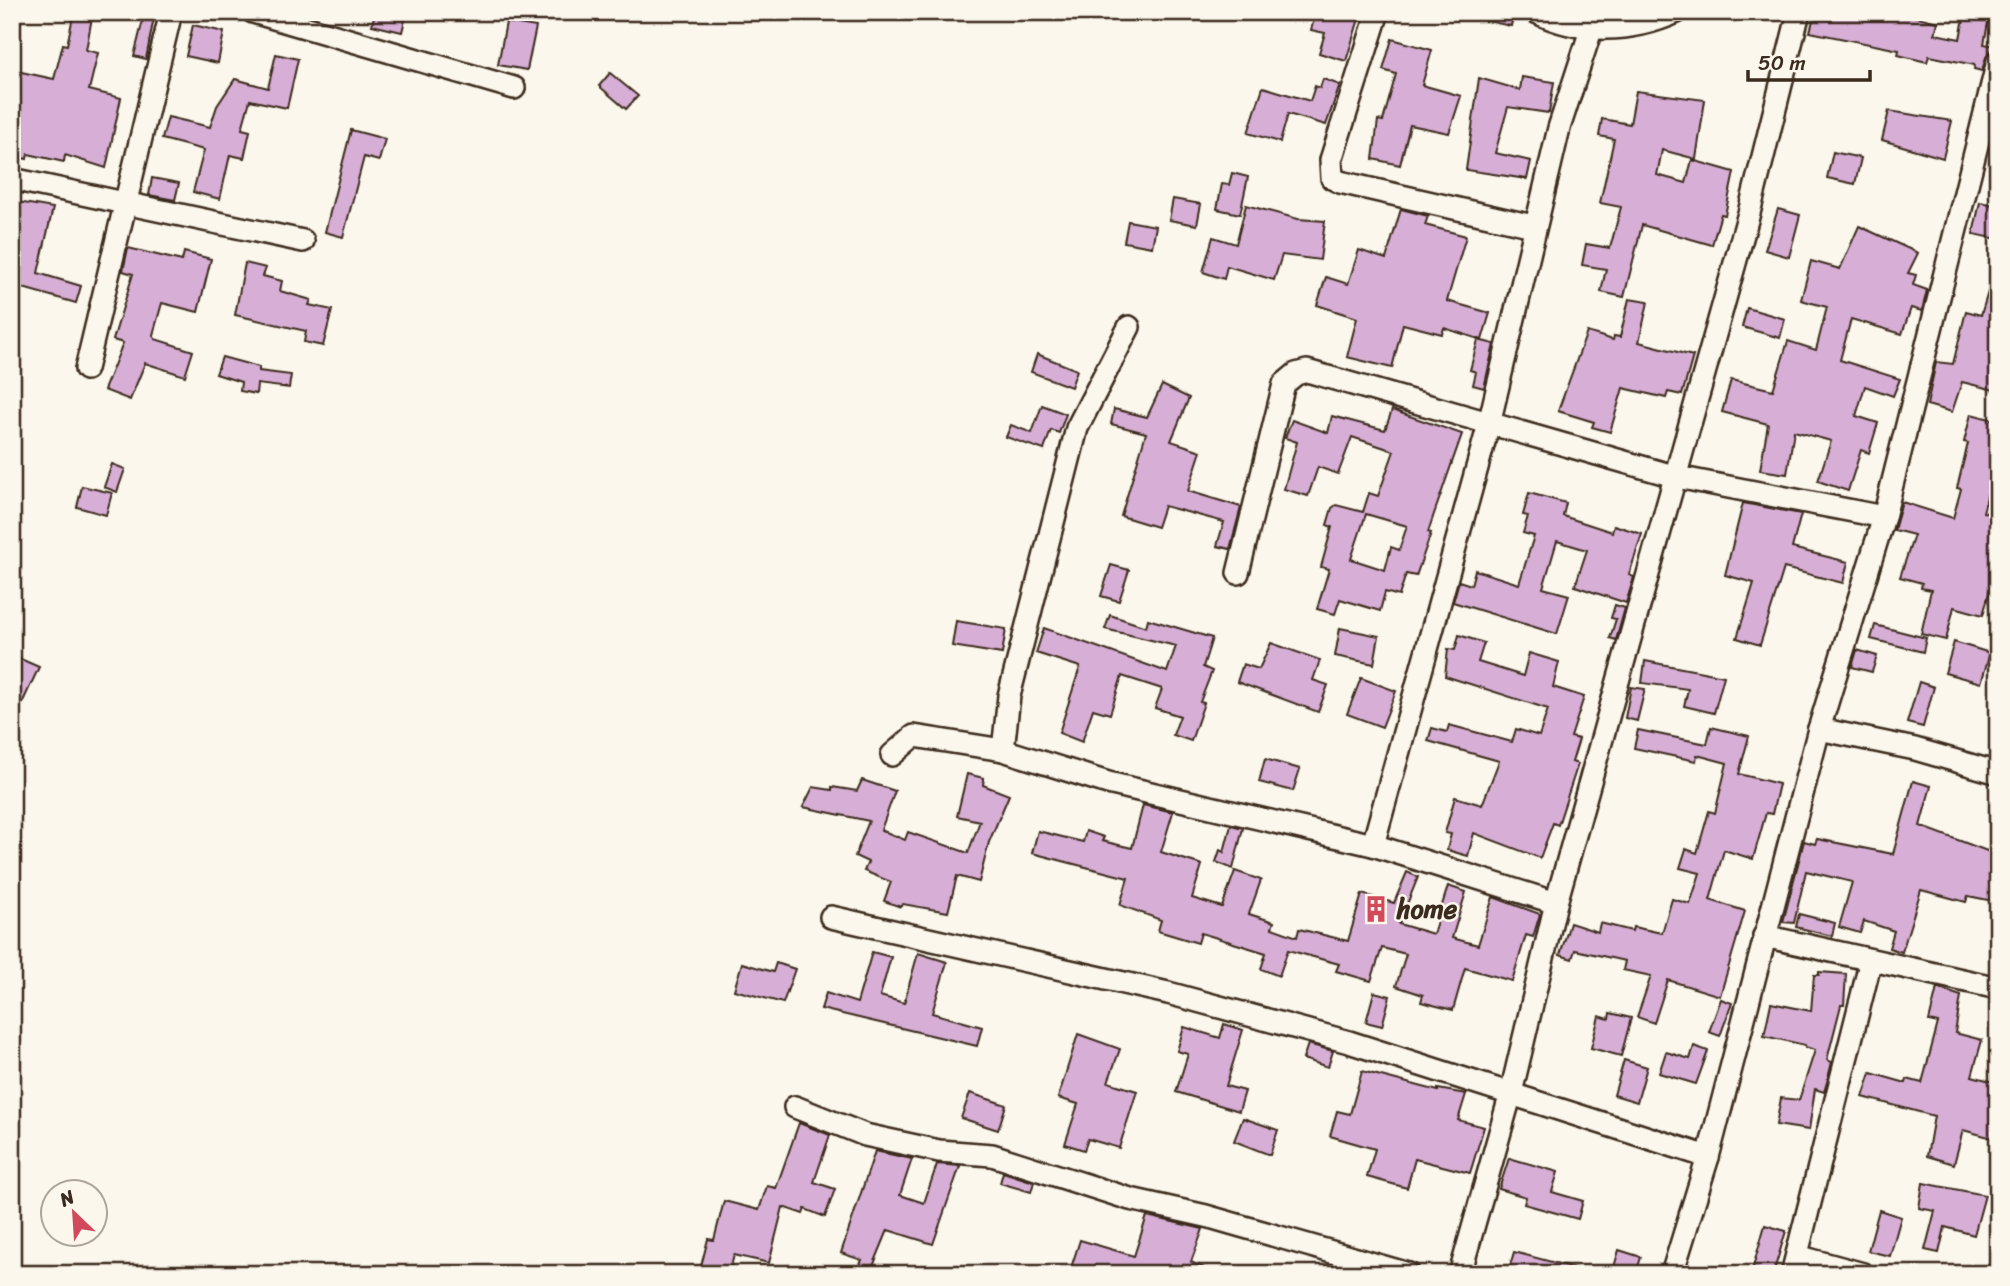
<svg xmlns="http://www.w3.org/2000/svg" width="2010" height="1286" viewBox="0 0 2010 1286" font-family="Sriracha,sans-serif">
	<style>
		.building { fill: #d7aed5; stroke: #3b2a1e; stroke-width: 2; fill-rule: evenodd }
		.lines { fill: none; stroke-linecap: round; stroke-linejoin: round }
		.minor-casing { stroke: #3b2a1e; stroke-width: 26 }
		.minor { stroke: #fbf7ec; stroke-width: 21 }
		.labels { text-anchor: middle; stroke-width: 5; stroke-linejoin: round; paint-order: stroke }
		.poi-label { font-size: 26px; font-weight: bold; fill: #3b2a1e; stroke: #fbf7ec; text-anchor: start }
	</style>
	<rect width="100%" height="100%" fill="#fbf7ec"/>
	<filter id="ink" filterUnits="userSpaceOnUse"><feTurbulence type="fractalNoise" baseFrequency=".0143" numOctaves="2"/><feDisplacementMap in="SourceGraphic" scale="14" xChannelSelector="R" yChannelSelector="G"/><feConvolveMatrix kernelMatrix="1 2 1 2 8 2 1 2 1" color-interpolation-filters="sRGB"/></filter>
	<g filter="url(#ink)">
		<!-- building -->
		<g class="building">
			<polygon points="74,12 93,12 86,50 98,53 89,90 121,98 106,168 65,155 64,162 28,154 27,159 12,156 20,105 12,104 12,70 54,79 63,44 67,45"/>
			<polygon points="145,12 155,12 146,59 134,56"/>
			<polygon points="375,12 407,12 402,32 372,25"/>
			<polygon points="1316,12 1361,12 1346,61 1319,53 1325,33 1311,30"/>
			<polygon points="1473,12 1514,12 1511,26 1473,18"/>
			<polygon points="1815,12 1897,12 1938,22 1935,34 1960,39 1965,12 1990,12 1984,44 1995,46 1986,57 1982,71 1974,69 1975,65 1929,56 1927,62 1898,55 1899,50 1810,32"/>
			<polygon points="506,22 536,27 527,70 498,65"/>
			<polygon points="193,25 224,32 218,63 186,56"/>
			<polygon points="1392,39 1432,50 1422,85 1461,96 1449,133 1410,125 1400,165 1373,159 1378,120 1383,121 1396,74 1383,70"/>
			<polygon points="276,54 298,59 287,108 250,100 242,129 250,131 244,158 230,155 220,199 193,192 204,150 162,139 168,117 210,127 217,106 235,79 268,88"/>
			<polygon points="610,73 638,96 626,109 599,86"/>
			<polygon points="1522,77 1554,82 1549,113 1508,107 1495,153 1531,161 1527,179 1466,170 1479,78 1520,90"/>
			<polygon points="1323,79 1340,85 1326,125 1288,114 1280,142 1248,133 1263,87 1310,101 1315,86 1320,88"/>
			<polygon points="1636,91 1705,100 1696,159 1662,150 1657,175 1686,183 1692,160 1734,172 1725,215 1721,214 1712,245 1642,225 1624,297 1601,292 1606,269 1582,265 1586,244 1610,248 1621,207 1600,203 1614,139 1599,136 1602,119 1630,124"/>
			<polygon points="1889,111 1952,121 1943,158 1882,140"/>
			<polygon points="351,130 385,139 379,161 364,157 343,237 325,232"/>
			<polygon points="1833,152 1861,158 1855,184 1827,178"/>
			<polygon points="1232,173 1248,177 1240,214 1217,209 1222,184 1229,185"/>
			<polygon points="152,178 179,183 175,200 149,195"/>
			<polygon points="1173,199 1201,204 1197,225 1169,220"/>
			<polygon points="12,201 53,208 38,273 81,286 76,303 12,285"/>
			<polygon points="1980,202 1998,206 1998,239 1973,234"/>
			<polygon points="1246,205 1298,219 1325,221 1320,260 1282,255 1274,280 1227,266 1224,279 1203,272 1213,237 1236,244"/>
			<polygon points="1401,209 1428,216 1425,225 1466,236 1447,301 1490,313 1482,340 1444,328 1442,334 1403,324 1392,368 1347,357 1357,318 1317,305 1326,277 1348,284 1359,250 1386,259"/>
			<polygon points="1778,209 1800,215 1789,257 1765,250"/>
			<polygon points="1128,221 1156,226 1152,247 1124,242"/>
			<polygon points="1859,226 1918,253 1908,273 1916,275 1913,285 1927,290 1922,311 1911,308 1902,334 1851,319 1840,360 1900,379 1893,396 1865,386 1856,416 1878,423 1869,453 1861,450 1848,491 1818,481 1831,441 1794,431 1787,474 1760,470 1768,424 1722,412 1731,380 1773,390 1788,341 1816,350 1827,307 1801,300 1811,261 1840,269"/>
			<polygon points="128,248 182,261 184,252 211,259 198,312 162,303 153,335 155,339 193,351 185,376 145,363 130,400 104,390 123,343 113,340 133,274 123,271"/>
			<polygon points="245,263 266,268 263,276 282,281 280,291 311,300 309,305 332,310 323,346 304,342 306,331 235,315"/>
			<polygon points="1994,272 1998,272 1998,391 1962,382 1952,412 1927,405 1936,362 1953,364 1966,311 1981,315"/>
			<polygon points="1629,299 1648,302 1639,342 1693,356 1682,395 1668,392 1666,398 1623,388 1610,432 1592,427 1594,422 1558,411 1587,332 1613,340 1614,336 1620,337"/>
			<polygon points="1747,308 1785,319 1780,338 1742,327"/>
			<polygon points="1478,340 1494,344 1484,388 1473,385 1476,372 1470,370"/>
			<polygon points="1037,354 1077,370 1071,387 1031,372"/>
			<polygon points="222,357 259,367 259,371 291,375 289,388 257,384 256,394 240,391 241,382 216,374"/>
			<polygon points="1162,385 1189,398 1171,441 1201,451 1188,491 1241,507 1230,549 1217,546 1224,522 1164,506 1157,527 1121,516 1146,433 1111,424 1114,409 1147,417"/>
			<polygon points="1042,405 1066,414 1059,433 1051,430 1044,450 1006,437 1011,425 1032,433"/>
			<path d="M1392,410L1462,434L1434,514L1428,532L1431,533L1416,576L1406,574L1399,596L1385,592L1380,611L1340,599L1335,614L1317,609L1329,569L1321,567L1332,527L1327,525L1332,508L1336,505L1363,512L1369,493L1378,496L1394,451L1352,437L1338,474L1318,467L1308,496L1284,489L1297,442L1285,438L1292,420L1328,433L1332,416L1385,430ZM1366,514L1407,526L1399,550L1391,547L1385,570L1351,559Z"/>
			<polygon points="1971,414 1998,421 1998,441 1989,477 1992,478 1983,512 1998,516 1998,560 1983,615 1954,607 1946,640 1921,634 1931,590 1921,588 1922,583 1900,577 1914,535 1894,530 1902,502 1953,518 1961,489 1957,488 1968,443 1964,442"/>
			<polygon points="112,464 125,469 117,492 104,487"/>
			<polygon points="82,486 112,493 106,515 77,507"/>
			<polygon points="1529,493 1566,503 1563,516 1612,532 1614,525 1642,534 1629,575 1634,577 1626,603 1575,586 1587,550 1557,541 1543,588 1569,595 1557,634 1453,602 1459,581 1471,585 1475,570 1519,584 1534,536 1523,533 1528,516 1523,515"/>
			<polygon points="1743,503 1801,514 1792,548 1848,562 1843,583 1784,568 1760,645 1737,638 1754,583 1725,575"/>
			<polygon points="1111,565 1129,570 1119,601 1101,596"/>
			<polygon points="1615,605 1625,608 1616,640 1610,638 1616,619 1611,618"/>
			<polygon points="1110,615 1146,627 1148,619 1212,638 1203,667 1212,671 1200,702 1204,703 1191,741 1173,735 1180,716 1155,708 1162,689 1122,676 1110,714 1093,709 1082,742 1059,733 1080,667 1036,653 1044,628 1167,672 1176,646 1105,629"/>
			<polygon points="956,621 1006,629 1002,654 952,646"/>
			<polygon points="1875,625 1926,638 1923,652 1871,639"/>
			<polygon points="1340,628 1379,636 1374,664 1335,656"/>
			<polygon points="1459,635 1484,643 1478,662 1523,676 1529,653 1559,662 1553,687 1584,697 1571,737 1579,739 1572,762 1578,764 1558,825 1553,823 1540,858 1474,833 1468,856 1447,850 1451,834 1445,833 1455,797 1482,805 1499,761 1428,741 1432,728 1447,732 1449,725 1512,742 1516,729 1539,736 1548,709 1445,676 1448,649 1455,650"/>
			<polygon points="1954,642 1990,653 1981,683 1945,673"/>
			<polygon points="1271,643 1320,660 1313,680 1328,685 1318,712 1237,682 1243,664 1259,669"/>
			<polygon points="1857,650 1877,656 1872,672 1852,667"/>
			<polygon points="16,657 39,667 12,725 12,664"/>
			<polygon points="1645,661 1724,676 1714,713 1684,706 1688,689 1642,683"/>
			<polygon points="1361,678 1396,691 1382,727 1347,714"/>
			<polygon points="1919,682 1934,687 1923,727 1907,723"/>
			<polygon points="1631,687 1645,689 1637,721 1625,718"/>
			<polygon points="1711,727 1749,736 1739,774 1779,784 1772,814 1766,813 1753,859 1724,850 1710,900 1745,911 1720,996 1668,980 1654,1023 1637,1017 1651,976 1623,970 1625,961 1575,950 1572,959 1560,955 1570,923 1598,932 1600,923 1632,931 1633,927 1662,933 1672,899 1690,904 1700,873 1680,868 1686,849 1697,853 1709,811 1715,813 1727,763 1697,755 1696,761 1634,748 1638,730 1707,744"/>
			<polygon points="1265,759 1300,769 1293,791 1259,782"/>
			<polygon points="967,774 984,778 983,785 1009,795 989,842 979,882 957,876 948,912 903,904 901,907 884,901 891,882 864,871 868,862 855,856 869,821 803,807 813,787 832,790 832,787 857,791 862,780 895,791 881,830 905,840 908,832 968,853 980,821 957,816"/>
			<polygon points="1913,781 1931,786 1920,826 1998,855 1998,902 1968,896 1966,902 1921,890 1902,952 1889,948 1894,931 1864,921 1860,933 1839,927 1852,882 1806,871 1794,923 1783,922 1804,841 1815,844 1817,839 1893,854"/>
			<polygon points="1143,805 1173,812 1161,852 1202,865 1192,898 1222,907 1235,871 1261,880 1249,914 1274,922 1272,928 1297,937 1299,929 1348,941 1362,894 1394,903 1407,872 1418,877 1399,924 1433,934 1448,886 1466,892 1452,938 1478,945 1493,897 1540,914 1533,937 1526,935 1512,981 1465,968 1453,1010 1421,1002 1423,995 1396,986 1406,954 1382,948 1371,981 1336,971 1339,964 1288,950 1279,976 1261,969 1266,953 1201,933 1198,943 1158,931 1161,920 1120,905 1128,878 1032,853 1038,831 1083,842 1086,831 1104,837 1102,841 1132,848"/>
			<polygon points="1231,825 1243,828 1233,869 1216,862 1220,850 1224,852"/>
			<polygon points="1799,914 1835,923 1832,936 1796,927"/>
			<polygon points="872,952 891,957 880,996 904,1003 918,953 947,962 932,1013 982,1027 977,1046 821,1009 826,993 857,1003"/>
			<polygon points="742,963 773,972 776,963 795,969 783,1003 734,990"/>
			<polygon points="1819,972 1846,974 1844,1005 1841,1005 1827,1060 1832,1062 1827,1082 1824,1092 1815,1089 1809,1130 1776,1125 1781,1098 1799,1100 1815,1050 1805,1047 1805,1045 1764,1036 1771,1003 1811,1011 1814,975 1819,975"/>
			<polygon points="1937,988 1961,996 1955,1033 1982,1040 1972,1076 1998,1083 1996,1139 1963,1130 1954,1164 1927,1156 1934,1116 1863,1097 1871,1073 1906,1083 1907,1079 1922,1083 1938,1023 1929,1021"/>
			<polygon points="1374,992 1390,996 1382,1026 1366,1022"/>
			<polygon points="1721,999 1732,1003 1720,1036 1709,1032"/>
			<polygon points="1610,1013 1631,1018 1621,1056 1591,1048 1599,1016 1609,1019"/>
			<polygon points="1224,1024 1243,1030 1226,1086 1245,1091 1239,1111 1176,1092 1188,1054 1177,1051 1184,1027 1220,1038"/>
			<polygon points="1078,1034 1120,1049 1108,1082 1137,1091 1119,1148 1088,1139 1084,1150 1065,1144 1078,1104 1058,1098"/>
			<polygon points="1308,1044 1333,1051 1328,1067 1303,1059"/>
			<polygon points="1694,1046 1708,1051 1696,1084 1659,1073 1666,1052 1690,1059"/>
			<polygon points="1624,1060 1647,1067 1637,1102 1614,1095"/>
			<polygon points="1362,1071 1438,1091 1438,1089 1466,1094 1458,1120 1484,1127 1470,1173 1415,1159 1407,1188 1367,1177 1375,1149 1330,1136 1337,1111 1350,1114"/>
			<polygon points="970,1093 1006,1105 998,1130 961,1118"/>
			<polygon points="1243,1118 1278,1130 1270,1155 1234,1141"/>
			<polygon points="799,1123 830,1135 814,1182 835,1189 825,1217 805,1209 803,1214 783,1207 769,1263 734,1255 729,1274 699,1274 708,1239 714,1240 724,1201 759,1210 767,1186 776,1188"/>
			<polygon points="875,1151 912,1159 900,1195 924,1203 937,1164 960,1166 933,1244 888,1230 872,1269 860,1265 862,1260 841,1253"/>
			<polygon points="1509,1158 1558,1172 1552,1192 1583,1201 1578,1219 1524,1204 1526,1197 1499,1189"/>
			<polygon points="1003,1172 1034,1182 1031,1192 1000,1183"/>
			<polygon points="1923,1183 1985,1195 1974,1235 1945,1227 1939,1253 1925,1250 1935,1211 1919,1208"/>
			<polygon points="1879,1210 1901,1217 1890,1256 1868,1251"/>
			<polygon points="1147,1216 1203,1229 1191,1262 1217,1274 1069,1274 1080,1240 1134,1256"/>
			<polygon points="1765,1225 1786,1231 1773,1274 1751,1274"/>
			<polygon points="1619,1250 1641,1257 1636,1274 1612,1274"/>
			<polygon points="1514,1252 1578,1269 1577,1274 1527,1274 1509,1269"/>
		</g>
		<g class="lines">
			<defs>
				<g id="minor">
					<polyline points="253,12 514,88"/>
					<polyline points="1378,12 1331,160 1332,178 1340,182 1533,226"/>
					<path d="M1536,12C1581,34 1631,33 1677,12"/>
					<polyline points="12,179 303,241"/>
					<polyline points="86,369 171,12"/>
					<polyline points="1238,573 1284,384 1296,374 1307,371 1677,477 1884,517"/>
					<polyline points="1819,729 1915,749 1998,773"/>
					<polyline points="1003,750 1009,696 1077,428 1129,327"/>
					<polyline points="892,755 914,736 1003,750 1108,783 1373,845 1556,903"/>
					<polyline points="1373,845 1489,424 1559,128 1591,30"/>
					<polyline points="831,917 1168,993 1349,1042 1708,1157"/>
					<polyline points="1764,936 1998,988"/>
					<polyline points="795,1107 865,1135 939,1151 992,1155 1130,1199 1206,1216 1409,1274"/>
					<polyline points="1797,1256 1863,1274"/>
					<polyline points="1460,1274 1511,1093 1556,903 1749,213 1799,12"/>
					<polyline points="1672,1274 1708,1157 1819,729 1884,517 1998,61"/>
					<polyline points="1792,1274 1871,960"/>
				</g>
			</defs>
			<!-- minor casing -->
			<use href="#minor" class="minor-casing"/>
			<!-- minor -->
			<use href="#minor" class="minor"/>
		</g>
	</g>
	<!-- icons -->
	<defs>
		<symbol id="building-bare" viewBox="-9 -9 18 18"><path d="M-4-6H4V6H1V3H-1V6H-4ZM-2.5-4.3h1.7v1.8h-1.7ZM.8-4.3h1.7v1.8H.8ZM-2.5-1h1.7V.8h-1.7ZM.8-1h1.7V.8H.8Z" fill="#d1495b" stroke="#fbf7ec" stroke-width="2.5" paint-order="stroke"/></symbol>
	</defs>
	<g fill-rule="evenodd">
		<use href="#building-bare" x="1357" y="890" width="38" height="38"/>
	</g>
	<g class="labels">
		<!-- poi labels -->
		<g class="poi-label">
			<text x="1397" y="918">home</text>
		</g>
	</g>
	<!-- margin -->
	<rect width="2010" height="1286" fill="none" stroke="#fbf7ec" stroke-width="42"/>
	<rect x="21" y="21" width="1968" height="1244" fill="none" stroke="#3b2a1e" stroke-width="2.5" filter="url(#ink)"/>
	<!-- north arrow -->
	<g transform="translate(74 1213) rotate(335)"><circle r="33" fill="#fbf7ec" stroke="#aea59a" stroke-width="2"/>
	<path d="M0-5L12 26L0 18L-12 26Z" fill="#d1495b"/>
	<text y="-10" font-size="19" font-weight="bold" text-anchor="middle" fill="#3b2a1e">N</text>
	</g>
	<!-- scale -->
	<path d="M1748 70v10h122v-10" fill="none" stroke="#3b2a1e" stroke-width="3.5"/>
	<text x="1758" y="70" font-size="21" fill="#3b2a1e" stroke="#fbf7ec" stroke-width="5" paint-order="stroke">50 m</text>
</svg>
